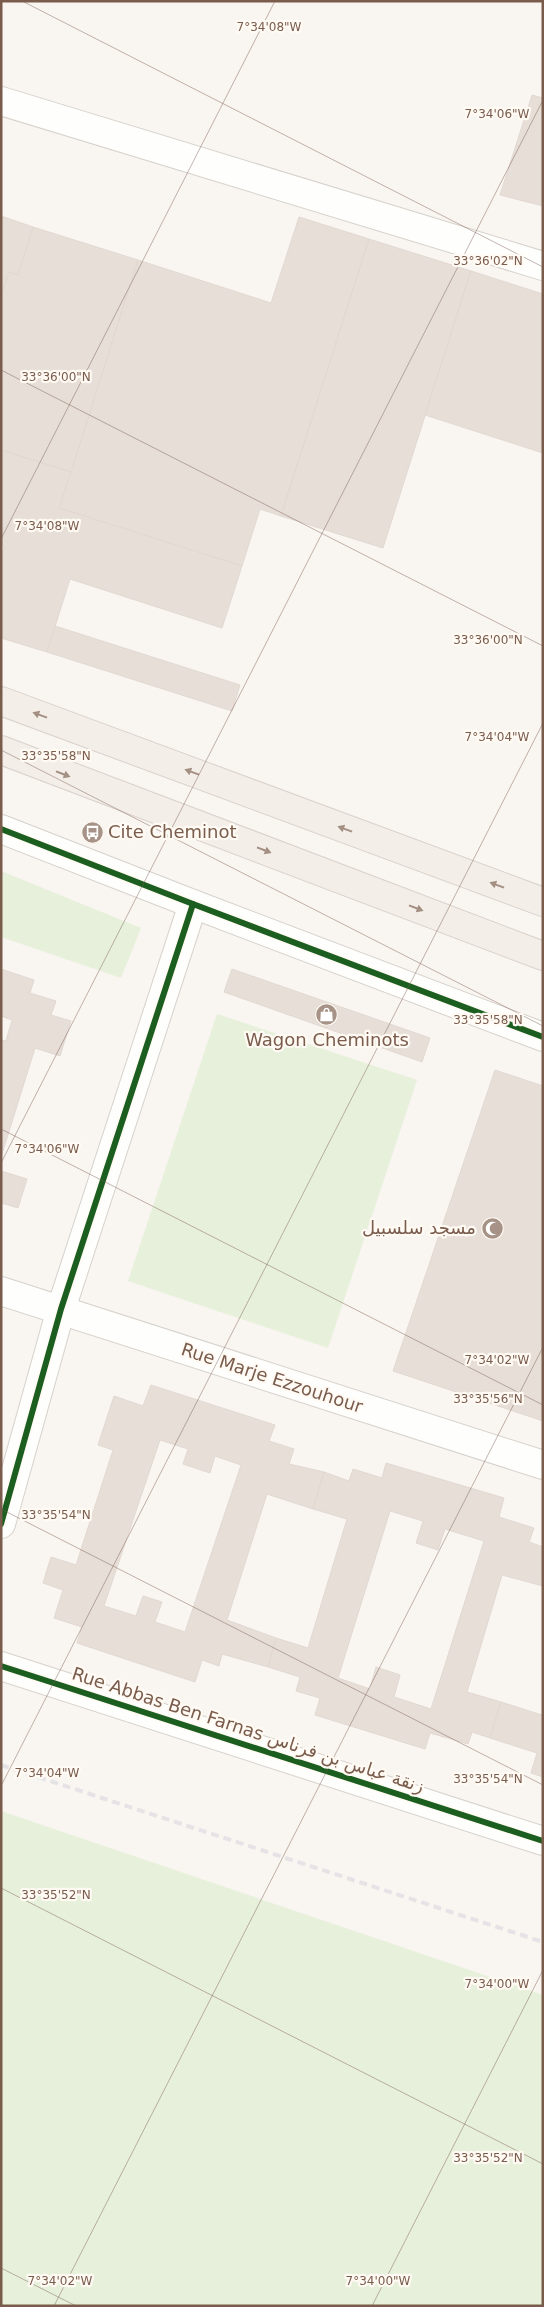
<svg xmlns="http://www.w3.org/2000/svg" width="544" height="2307" viewBox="0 0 544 2307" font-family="'DejaVu Sans',Vazirmatn,sans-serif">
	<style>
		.green { fill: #e7f0db }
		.building { fill: #e6ded7; stroke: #e2d8d2; fill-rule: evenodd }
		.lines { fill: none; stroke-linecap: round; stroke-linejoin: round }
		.minor-casing { stroke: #d7d1cb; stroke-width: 30 }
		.primary-casing { stroke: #dad1cc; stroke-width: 30 }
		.minor { stroke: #fefefd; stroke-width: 28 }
		.primary { stroke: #f3eee8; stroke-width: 28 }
		.rail { stroke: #e6e3e7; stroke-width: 4; stroke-dasharray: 8 5; stroke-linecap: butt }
		.cycleway-casing { stroke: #fffaf3; stroke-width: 9 }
		.cycleway { stroke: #1b5e20; stroke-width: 6 }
		.oneway { fill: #a48f83 }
		.ticks { fill: none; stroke: #7a5c4d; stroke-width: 1; stroke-opacity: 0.45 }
		.labels { text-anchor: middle; stroke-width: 4.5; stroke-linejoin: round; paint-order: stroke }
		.poi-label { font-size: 18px; fill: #7a5c4d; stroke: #fffaf3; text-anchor: start }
		.street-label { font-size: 18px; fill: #7a5c4d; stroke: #fffaf3 }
		.ticks-label { font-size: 12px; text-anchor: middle; fill: #7a5c4d; stroke: #fffaf3; stroke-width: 4.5; stroke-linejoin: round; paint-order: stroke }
	</style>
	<rect width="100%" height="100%" fill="#f9f5f0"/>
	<!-- green -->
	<g class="green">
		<polygon points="1,871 141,928 121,978 1,937"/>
		<polygon points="217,1014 417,1080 328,1348 128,1281"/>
		<polygon points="1,1811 543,1995 543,2306 1,2306"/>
	</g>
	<!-- building -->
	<g class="building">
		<polygon points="532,95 543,98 543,206 500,195"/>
		<polygon points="1,216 33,227 18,275 9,272 1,296"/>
		<polygon points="299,217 369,239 281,516 260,509 242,566 59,508 138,260 271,303"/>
		<polygon points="33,227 138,260 71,472 1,450 1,296 9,272 18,275"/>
		<polygon points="369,239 471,271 383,548 281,516"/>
		<polygon points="471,271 543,294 543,453 425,415"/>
		<polygon points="1,450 71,472 59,508 242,566 222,628 70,579 47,652 1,638 1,557 4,547 1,546"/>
		<polygon points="55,626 240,685 232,711 47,652"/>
		<polygon points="1,969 34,980 30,993 56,1001 51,1015 71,1021 60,1056 35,1048 1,1157 1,1040 6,1041 12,1020 1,1016"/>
		<polygon points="232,969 430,1038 422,1062 224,992"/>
		<polygon points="495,1070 543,1086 543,1421 393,1371"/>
		<polygon points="1,1171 27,1179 18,1208 2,1203 1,1206"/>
		<path d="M151,1385L275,1425L269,1441L294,1449L289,1464L324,1472L313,1509L267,1494L227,1620L276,1638L268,1667L222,1654L219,1666L202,1660L195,1682L77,1643L82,1627L54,1618L63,1590L43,1583L51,1557L76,1565L113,1450L98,1445L114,1396L143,1406ZM160,1440L188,1449L183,1464L210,1473L215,1456L241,1465L185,1632L155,1622L162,1602L143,1596L136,1616L104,1606Z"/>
		<path d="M386,1463L504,1498L499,1517L534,1528L529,1542L543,1547V1586L502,1575L467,1692L501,1702L490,1738L472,1732L468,1744L430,1733L425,1749L315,1715L320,1698L296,1691L300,1677L268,1667L276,1638L308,1648L347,1519L313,1509L324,1472L349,1481L353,1469L382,1478ZM390,1511L423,1521L416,1543L438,1550L445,1529L484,1541L431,1709L394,1697L400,1675L376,1667L370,1689L338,1678Z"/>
		<polygon points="501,1702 542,1715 543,1711 543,1777 531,1773 537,1753 490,1738"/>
	</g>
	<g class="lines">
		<defs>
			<g id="minor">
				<polyline points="1,101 543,266"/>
				<polyline points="1,829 193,904 543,1037"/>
				<polyline points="1,1291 543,1465"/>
				<polyline points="1,1524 61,1309 193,904"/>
				<polyline points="1,1666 543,1841"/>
			</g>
			<g id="primary">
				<polyline points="1,701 543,902"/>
				<polyline points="1,750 543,956"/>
			</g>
		</defs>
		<!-- minor casing -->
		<use href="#minor" class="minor-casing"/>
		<!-- primary casing -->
		<use href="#primary" class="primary-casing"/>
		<!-- minor -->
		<use href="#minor" class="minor"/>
		<!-- primary -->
		<use href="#primary" class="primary"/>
		<!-- rail -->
		<polyline class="rail" points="1,1765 543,1942"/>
		<defs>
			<g id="cycleway">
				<polyline points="1,829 193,904 543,1037"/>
				<polyline points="1,1524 61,1309 193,904"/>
				<polyline points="1,1666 543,1841"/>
			</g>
		</defs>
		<!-- cycleway casing -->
		<use href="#cycleway" class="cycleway-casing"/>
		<!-- cycleway -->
		<use href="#cycleway" class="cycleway"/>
	</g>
	<!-- one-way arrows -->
	<defs><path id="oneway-solid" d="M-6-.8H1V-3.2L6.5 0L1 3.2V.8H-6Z" transform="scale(1.25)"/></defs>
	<g class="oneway">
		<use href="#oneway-solid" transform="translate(40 715) rotate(-160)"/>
		<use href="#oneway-solid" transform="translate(192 772) rotate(-160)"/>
		<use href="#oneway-solid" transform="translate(63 774) rotate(21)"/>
		<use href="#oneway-solid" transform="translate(345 829) rotate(-160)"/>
		<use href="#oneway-solid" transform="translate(264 850) rotate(21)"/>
		<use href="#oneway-solid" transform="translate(497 885) rotate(-160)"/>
		<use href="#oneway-solid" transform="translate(416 908) rotate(21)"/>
	</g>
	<!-- ticks -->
	<path class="ticks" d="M22,1L543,267M1,370L543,646M1,539L275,1M1,750L543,1026M1,1129L543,1405M1,1163L543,100M1,1509L543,1785M1,1786L543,723M1,1888L543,2164M1,2268L76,2306M54,2306L543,1347M372,2306L543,1970"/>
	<!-- icons -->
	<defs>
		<symbol id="bus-disc" viewBox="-11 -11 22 22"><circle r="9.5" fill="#a69286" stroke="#fffaf3"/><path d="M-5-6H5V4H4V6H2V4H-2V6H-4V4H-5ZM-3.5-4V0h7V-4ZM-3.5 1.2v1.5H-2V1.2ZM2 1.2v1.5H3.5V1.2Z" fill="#fff"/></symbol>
		<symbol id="shop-disc" viewBox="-11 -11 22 22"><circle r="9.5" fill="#a69286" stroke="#fffaf3"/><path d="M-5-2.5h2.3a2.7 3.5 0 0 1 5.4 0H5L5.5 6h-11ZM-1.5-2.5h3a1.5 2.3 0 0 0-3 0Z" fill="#fff"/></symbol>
		<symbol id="mosque-disc" viewBox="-11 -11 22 22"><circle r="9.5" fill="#a69286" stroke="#fffaf3"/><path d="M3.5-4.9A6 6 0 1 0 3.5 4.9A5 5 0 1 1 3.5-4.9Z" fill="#fff"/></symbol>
	</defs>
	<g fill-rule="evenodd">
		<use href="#bus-disc" x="80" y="820" width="25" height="25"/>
		<use href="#shop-disc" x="314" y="1002" width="25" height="25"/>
		<use href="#mosque-disc" x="480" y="1216" width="25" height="25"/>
	</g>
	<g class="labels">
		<!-- poi labels -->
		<g class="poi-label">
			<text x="108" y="838">Cite Cheminot</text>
			<text x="327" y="1046" text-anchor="middle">Wagon Cheminots</text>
			<text x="476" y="1234" text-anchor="end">مسجد سلسبيل</text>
		</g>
		<!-- street labels -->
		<g class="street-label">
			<text transform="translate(272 1378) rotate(18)" y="6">Rue Marje Ezzouhour</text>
			<text transform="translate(248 1730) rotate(18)" y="6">Rue Abbas Ben Farnas زنقة عباس بن فرناس</text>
		</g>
	</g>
	<g class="ticks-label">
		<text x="269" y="31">7°34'08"W</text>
		<text x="497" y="118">7°34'06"W</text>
		<text x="488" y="265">33°36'02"N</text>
		<text x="56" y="381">33°36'00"N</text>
		<text x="47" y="530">7°34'08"W</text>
		<text x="488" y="644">33°36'00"N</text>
		<text x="497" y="741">7°34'04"W</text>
		<text x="56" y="760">33°35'58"N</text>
		<text x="488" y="1024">33°35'58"N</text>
		<text x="47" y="1153">7°34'06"W</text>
		<text x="497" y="1364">7°34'02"W</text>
		<text x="488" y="1403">33°35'56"N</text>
		<text x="56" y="1519">33°35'54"N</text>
		<text x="47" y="1777">7°34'04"W</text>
		<text x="488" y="1783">33°35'54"N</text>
		<text x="56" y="1899">33°35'52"N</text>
		<text x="497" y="1988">7°34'00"W</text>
		<text x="488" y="2162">33°35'52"N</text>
		<text x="60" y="2285">7°34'02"W</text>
		<text x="378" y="2285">7°34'00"W</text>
	</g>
	<!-- border -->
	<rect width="544" height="2307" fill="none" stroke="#7a5c4d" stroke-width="5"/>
</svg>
